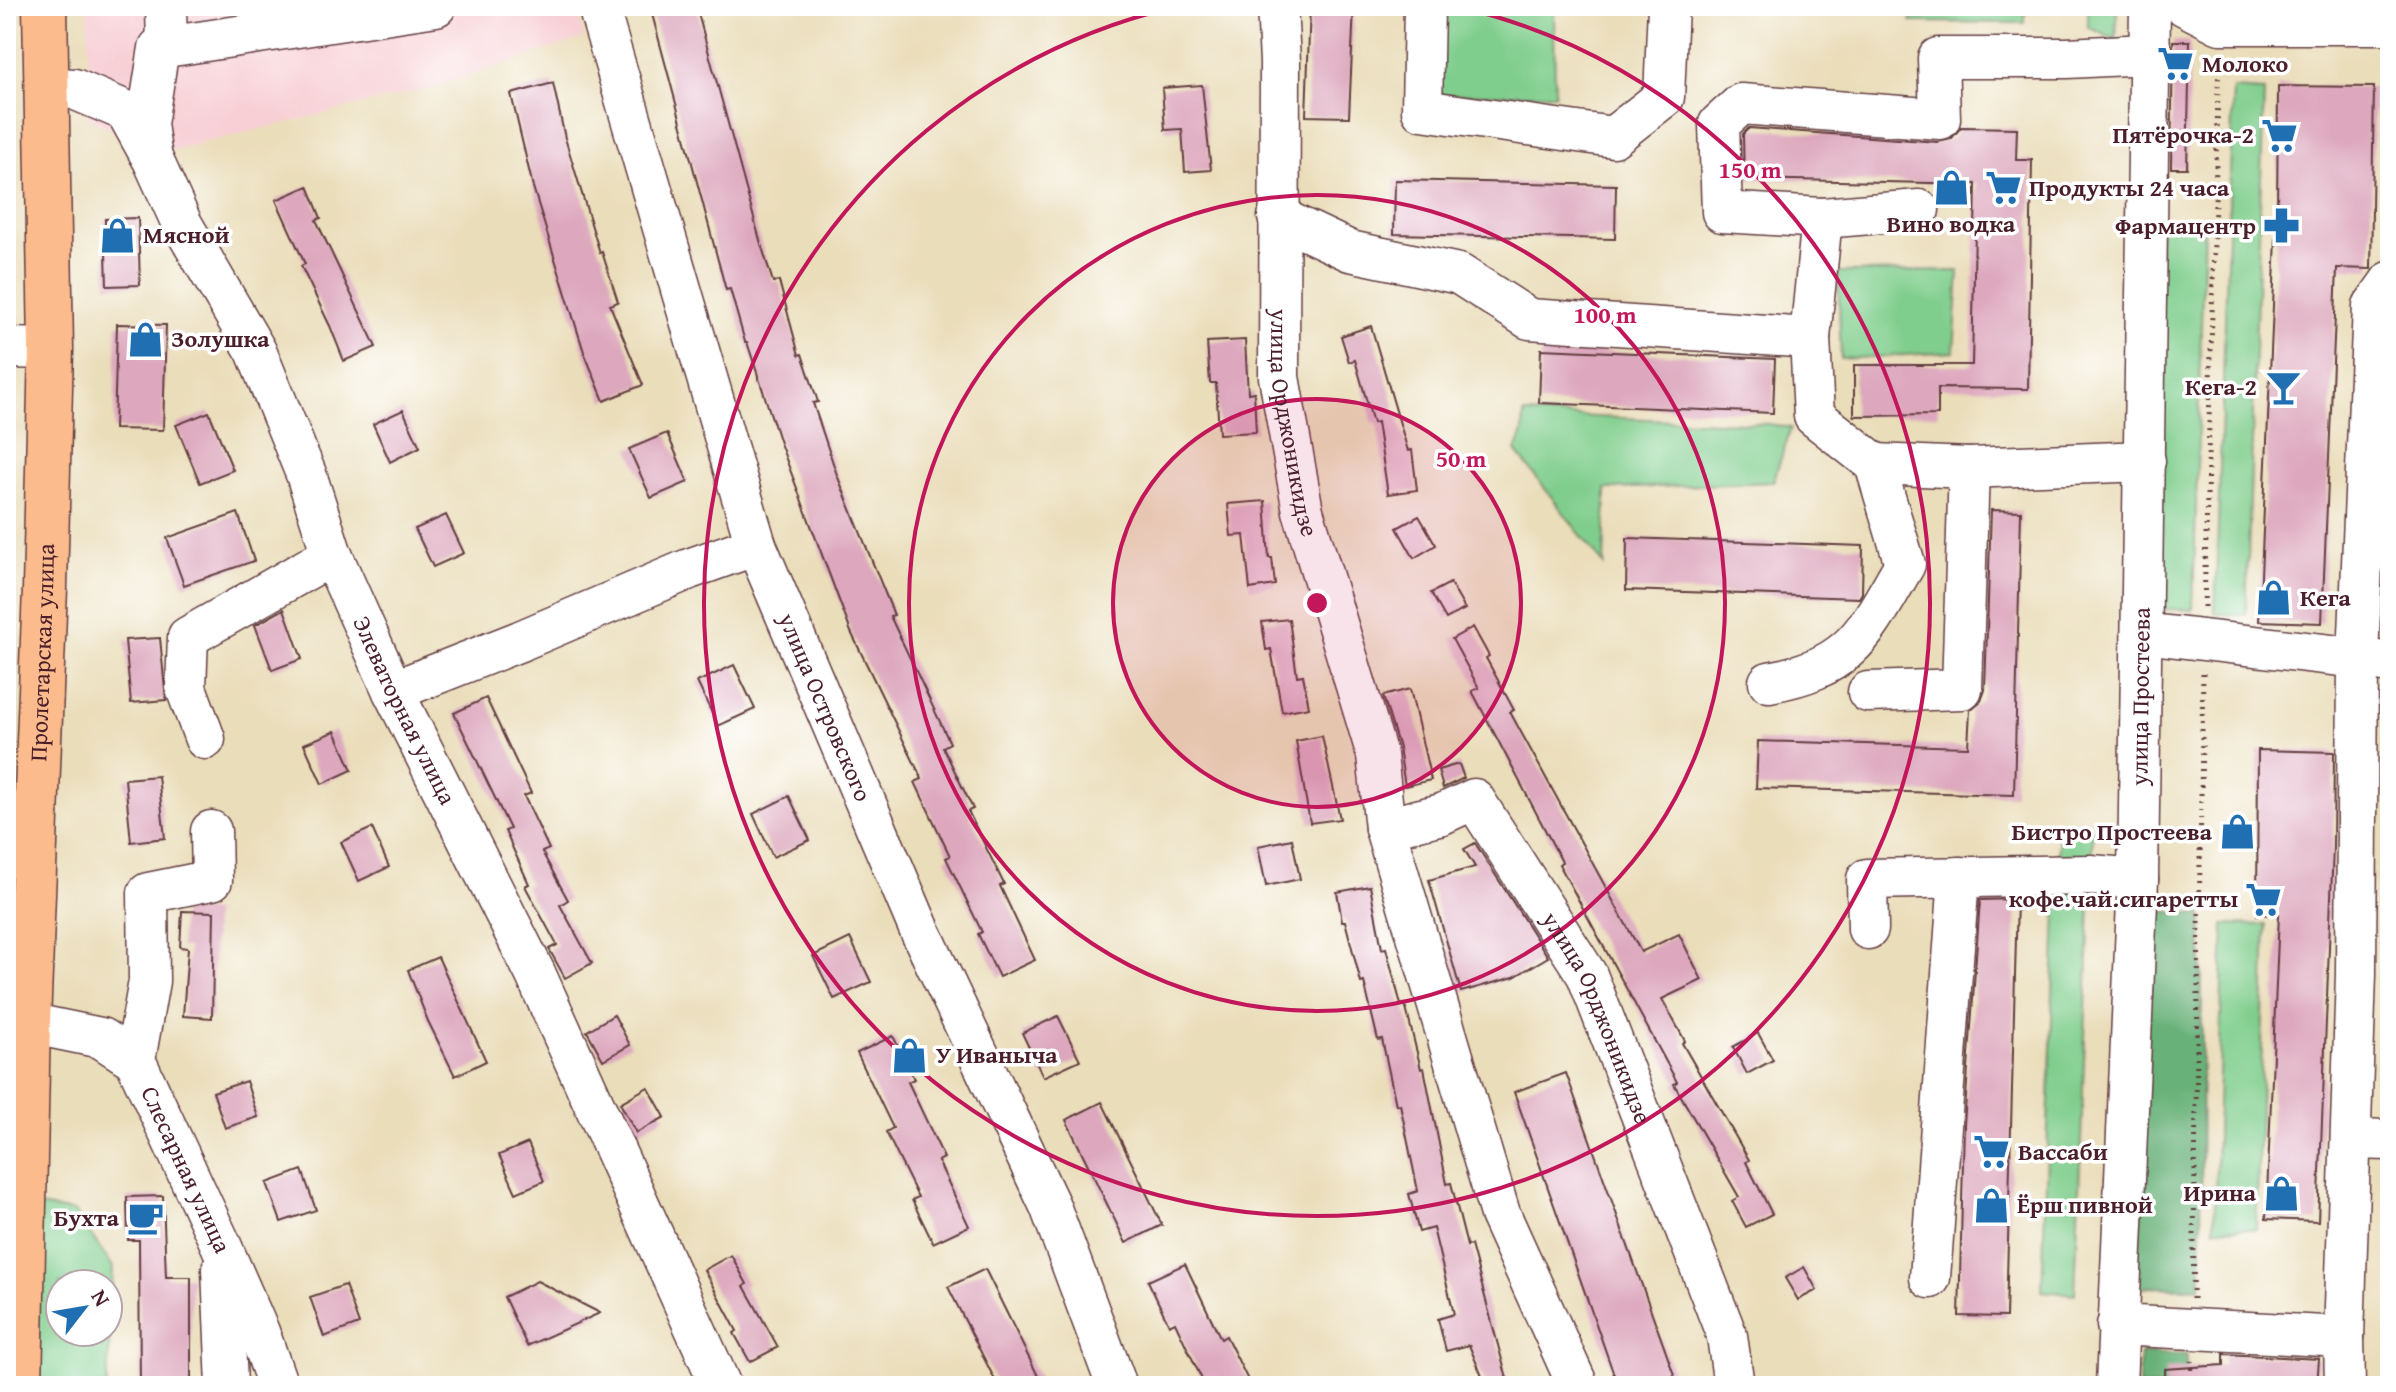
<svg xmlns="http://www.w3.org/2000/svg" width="2396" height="1392" viewBox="0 0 2396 1392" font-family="'Gentium Book Plus',serif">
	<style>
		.built { fill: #f7cfd4 }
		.green { fill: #80ce8d; stroke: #65765c; stroke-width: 2; fill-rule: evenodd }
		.forest { fill: #68b178; stroke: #596852; stroke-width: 2 }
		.building { fill: #dda8bd }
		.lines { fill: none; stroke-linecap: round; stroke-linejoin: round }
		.minor-casing { stroke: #623c40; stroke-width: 43 }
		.major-casing { stroke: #623c40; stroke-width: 47 }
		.path { stroke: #623c40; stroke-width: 5; stroke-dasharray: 2 6; stroke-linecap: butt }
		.minor { stroke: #fff; stroke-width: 40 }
		.major { stroke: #fbbb8c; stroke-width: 44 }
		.ring { fill: none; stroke: #c2185b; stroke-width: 4 }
		.labels { text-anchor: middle; stroke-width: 7; stroke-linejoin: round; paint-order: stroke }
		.poi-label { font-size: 24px; font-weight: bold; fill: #4a1f2b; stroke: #fff; text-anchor: start }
		.street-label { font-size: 24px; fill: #4a1f2b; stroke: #fff }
		.centre { fill: #c2185b; stroke: #fff; stroke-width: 4 }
		.ring-label { font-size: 24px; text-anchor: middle; font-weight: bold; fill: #c2185b; stroke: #fff; stroke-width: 7; stroke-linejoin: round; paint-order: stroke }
	</style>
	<rect width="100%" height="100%" fill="#fff"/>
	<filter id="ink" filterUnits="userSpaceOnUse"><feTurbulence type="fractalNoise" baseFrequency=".0125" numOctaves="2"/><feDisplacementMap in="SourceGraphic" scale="16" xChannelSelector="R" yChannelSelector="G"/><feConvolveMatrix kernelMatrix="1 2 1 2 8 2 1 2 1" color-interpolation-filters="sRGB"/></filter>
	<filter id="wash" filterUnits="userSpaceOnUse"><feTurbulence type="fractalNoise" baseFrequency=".006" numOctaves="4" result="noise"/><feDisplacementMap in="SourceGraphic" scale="32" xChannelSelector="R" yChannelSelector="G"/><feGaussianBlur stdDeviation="1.8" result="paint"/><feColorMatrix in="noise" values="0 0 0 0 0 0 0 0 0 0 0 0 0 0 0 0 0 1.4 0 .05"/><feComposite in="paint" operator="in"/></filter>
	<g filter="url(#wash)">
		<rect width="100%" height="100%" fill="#eaddba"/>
		<!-- built -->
		<polygon class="built" points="88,6 576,6 584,38 431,88 160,153 88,118"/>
		<!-- green -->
		<g class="green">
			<polygon points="1419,6 1554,6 1555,94 1419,95"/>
			<polygon points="1911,6 2025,6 2025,23 1911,22"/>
			<polygon points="2088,6 2117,6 2116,40 2088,27"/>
			<polygon points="2233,89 2264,91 2246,615 2215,614"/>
			<polygon points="2160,223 2204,224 2193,610 2157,609"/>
			<polygon points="1959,271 1954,352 1841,359 1838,272"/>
			<polygon points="1524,414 1769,424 1791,428 1773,482 1606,489 1604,565 1516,451 1523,432"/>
			<polygon points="2059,828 2093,828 2075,1294 2042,1291"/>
			<polygon points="2224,924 2266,925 2256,1229 2214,1228"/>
			<path d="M33,1205L75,1212L113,1267L107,1386H36ZM60,1284H108V1332H60Z"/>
		</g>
		<!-- forest -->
		<g class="forest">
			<polygon points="2138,910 2202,914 2201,1288 2133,1287"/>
			<polygon points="2140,1353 2187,1355 2187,1386 2139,1386"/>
		</g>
		<g id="blocks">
			<!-- building -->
			<g class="building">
				<polygon points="686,6 696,6 761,244 773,282 779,281 799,355 802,354 818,402 813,403 837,475 894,615 890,616 950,743 943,747 973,809 968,811 1004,884 1000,886 1035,960 999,977 978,934 982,932 946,858 950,856 915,782 922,779 851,632 780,443 747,342 745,342 730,289 726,290 652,14"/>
				<polygon points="1310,6 1354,6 1349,117 1306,116"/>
				<polygon points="2173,41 2190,41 2187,168 2171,168"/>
				<polygon points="553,83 565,138 600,253 602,252 618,302 610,305 643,385 604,401 584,352 555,259 533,187 511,94"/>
				<polygon points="1202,85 1211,170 1185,172 1182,129 1165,130 1162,88"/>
				<polygon points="2278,86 2374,87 2371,269 2337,268 2322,623 2259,621 2277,216"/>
				<polygon points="1961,127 2017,128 2016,160 2032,160 2028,389 1938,388 1938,415 1854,416 1854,365 1972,365 1976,184 1744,179 1743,134 1749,128 1938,142 1951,139"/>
				<polygon points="1395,180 1616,185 1615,239 1394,234"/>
				<polygon points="308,186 321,218 316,220 376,347 344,361 330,326 301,266 305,264 276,200"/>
				<polygon points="138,218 140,285 107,286 105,219"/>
				<polygon points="117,324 166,325 163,430 114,429"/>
				<polygon points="1371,326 1408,451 1412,450 1417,490 1388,494 1377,422 1373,423 1355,360 1349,362 1341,336"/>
				<polygon points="1245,340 1248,393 1254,392 1256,432 1219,434 1216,383 1210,383 1207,342"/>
				<polygon points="1541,349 1775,359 1773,413 1539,403"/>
				<polygon points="403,410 420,447 390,462 373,424"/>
				<polygon points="209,412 233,470 200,483 176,425"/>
				<polygon points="667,433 688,482 651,498 629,449"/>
				<polygon points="1265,501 1269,558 1272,558 1275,585 1250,589 1244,535 1231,536 1228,504"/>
				<polygon points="1991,510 2021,511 2014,795 1756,788 1758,741 1968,747 1970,710 1981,701 1985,690"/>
				<polygon points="238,513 254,561 184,585 167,538"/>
				<polygon points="446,515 464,553 433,567 415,529"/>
				<polygon points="1419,516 1436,545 1414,558 1397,528"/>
				<polygon points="1627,538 1863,546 1862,593 1859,598 1626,590"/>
				<polygon points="1450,583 1465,609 1446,619 1431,593"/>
				<polygon points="284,609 302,659 272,670 255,625"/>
				<polygon points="1289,619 1297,676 1303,675 1309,707 1282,712 1271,649 1266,650 1262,622"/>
				<polygon points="1473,627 1489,656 1486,658 1514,710 1510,712 1641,952 1679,934 1702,980 1662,999 1685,1041 1682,1043 1749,1160 1746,1162 1772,1214 1746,1227 1732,1201 1739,1197 1674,1084 1677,1082 1559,864 1562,862 1472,691 1479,688 1452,639"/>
				<polygon points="160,638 166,700 131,703 125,640"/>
				<polygon points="734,665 755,709 718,726 697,682"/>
				<polygon points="1410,689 1431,780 1405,786 1399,748 1383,696"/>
				<polygon points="486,698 531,793 524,796 549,849 542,852 568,900 560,905 592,963 565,978 549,949 557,945 525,886 529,884 505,831 510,829 454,713"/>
				<polygon points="335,731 352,770 322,784 304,744"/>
				<polygon points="1322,736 1340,819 1310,823 1296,741"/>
				<polygon points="2258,750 2334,752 2333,847 2318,1221 2266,1219 2279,914 2257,915"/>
				<polygon points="1459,764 1464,778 1443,788 1438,770"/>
				<polygon points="158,776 165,838 131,842 125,779"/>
				<polygon points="789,796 810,840 773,857 753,814"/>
				<polygon points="372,828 389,867 359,881 341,842"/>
				<polygon points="1292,839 1300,879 1266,886 1258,846"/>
				<polygon points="1475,843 1548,957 1514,977 1461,992 1429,880 1475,867 1464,849"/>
				<polygon points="1370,886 1382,949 1386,948 1401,1005 1405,1004 1421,1069 1424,1068 1447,1184 1451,1183 1467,1246 1471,1245 1509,1386 1486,1386 1469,1345 1446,1351 1438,1319 1454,1314 1433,1228 1419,1232 1409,1194 1418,1191 1400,1104 1396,1105 1382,1039 1378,1040 1364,982 1361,983 1345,921 1342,921 1337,892"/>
				<polygon points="2017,899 2006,1317 1959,1316 1964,1125 1980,900"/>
				<polygon points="182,911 214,912 212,1018 183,1016 188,948 180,947"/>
				<polygon points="850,938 871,982 834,999 813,956"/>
				<polygon points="438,957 486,1061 455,1076 428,1021 408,970"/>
				<polygon points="614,1015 630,1045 603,1060 587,1031"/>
				<polygon points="1058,1016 1080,1060 1043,1077 1022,1033"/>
				<polygon points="1758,1033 1773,1060 1747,1074 1733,1047"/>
				<polygon points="893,1036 914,1079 908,1082 944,1158 938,1161 969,1226 933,1243 912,1200 918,1197 886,1132 893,1128 857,1053"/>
				<polygon points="1566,1073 1678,1386 1618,1386 1514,1092"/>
				<polygon points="246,1081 258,1117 225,1128 213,1092"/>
				<polygon points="648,1087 665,1117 636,1133 620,1103"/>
				<polygon points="1102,1102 1162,1225 1126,1243 1066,1120"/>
				<polygon points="528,1143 544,1181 516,1193 499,1155"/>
				<polygon points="302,1170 316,1210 281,1222 267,1183"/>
				<polygon points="163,1196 166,1277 191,1277 191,1386 140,1386 139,1240 128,1240 127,1197"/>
				<polygon points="731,1255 747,1284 744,1286 778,1347 750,1362 734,1333 737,1331 704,1270"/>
				<polygon points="1185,1264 1221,1339 1226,1336 1248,1380 1235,1386 1205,1386 1175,1322 1169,1325 1148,1281"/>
				<polygon points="1804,1267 1817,1290 1798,1300 1785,1278"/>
				<polygon points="985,1269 1040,1380 1026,1386 998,1386 948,1287"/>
				<polygon points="537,1281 600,1313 527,1346 504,1297"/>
				<polygon points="345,1285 359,1324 324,1337 310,1297"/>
				<polygon points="2224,1354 2319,1359 2317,1386 2165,1386 2165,1369 2224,1365"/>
			</g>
		</g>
	</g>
	<g filter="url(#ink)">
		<use href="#blocks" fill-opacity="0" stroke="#623c40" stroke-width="2"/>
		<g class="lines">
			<defs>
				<g id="minor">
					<polyline points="166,6 167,47"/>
					<path id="s1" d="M598,6L756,545L918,926L1050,1206L1117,1386"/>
					<path id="s2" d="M1277,6L1280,62L1279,377L1303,511L1377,755L1385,828L1500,1214L1578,1386"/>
					<polyline points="1424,6 1422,110 1613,137 1664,97 1668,6"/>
					<polyline points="2185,6 2220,24 2390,24"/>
					<path id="s3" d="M45,87L74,89L126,111L153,160L182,224L256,351L306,474L332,555L393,691L535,973L721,1386"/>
					<polyline points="151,152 147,124 159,48 436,6"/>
					<polyline points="1278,217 1350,251 1459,274 1529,319 1810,338"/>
					<polyline points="1822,218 1919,210"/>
					<polyline points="6,348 51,349"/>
					<polyline points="1875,464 1969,468 2145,461"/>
					<polyline points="2142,633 2358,658 2373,306 2390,282"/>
					<path d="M1769,682C1854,667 1865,632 1905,564L1875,464L1814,416L1810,338L1822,218L1722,212L1719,124L1741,104L1940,119L1938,58H2067L2148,54"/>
					<polyline points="393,691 520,641 689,569 756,545"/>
					<polyline points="1868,692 1962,689 1969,468"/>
					<polyline points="205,739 186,688 188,637 332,555"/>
					<path id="s4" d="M1385,828L1442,814L1474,799L1587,975L1727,1336L1734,1386"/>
					<polyline points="1868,929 1867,879 2091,875 2138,879"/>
					<path id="s5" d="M28,1023L101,1038L135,1060L221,1245L259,1332L278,1386"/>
					<polyline points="135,1060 149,981 148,893 212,880 211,831"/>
					<polyline points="2351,1139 2390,1140"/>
					<polyline points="222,1269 227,1386"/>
					<polyline points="1930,1278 1959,877"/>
					<polyline points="2117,1325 2344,1337 2356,974 2358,658 2390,663"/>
					<polyline points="2344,1337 2345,1386"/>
					<path id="s6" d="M2116,1386L2138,879L2150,6"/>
				</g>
				<g id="major">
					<path id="s7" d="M20,1386L28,1023L45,588L51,349L45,6"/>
				</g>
			</defs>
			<!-- minor casing -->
			<use href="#minor" class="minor-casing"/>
			<!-- major casing -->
			<use href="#major" class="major-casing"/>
			<!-- path -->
			<g class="path">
				<polyline points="2204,607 2219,57"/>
				<polyline points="2193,1299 2203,673"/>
				<polyline points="2191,1386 2192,1361"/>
			</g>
			<!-- minor -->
			<use href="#minor" class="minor"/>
			<!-- major -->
			<use href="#major" class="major"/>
		</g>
	</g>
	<!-- distance rings -->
	<circle cx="1317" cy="603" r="204" fill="#c2185b" fill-opacity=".12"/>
	<g class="ring">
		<circle cx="1317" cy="603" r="204"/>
		<circle cx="1317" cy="603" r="408"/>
		<path d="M1460 7A613 613 0 1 1 1174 7"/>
	</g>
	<!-- icons -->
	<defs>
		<symbol id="supermarket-bare" viewBox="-9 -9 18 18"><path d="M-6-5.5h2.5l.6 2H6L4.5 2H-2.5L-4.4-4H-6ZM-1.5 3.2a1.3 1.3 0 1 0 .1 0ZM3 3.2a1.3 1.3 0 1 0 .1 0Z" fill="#1f6fb2" stroke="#fff" stroke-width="2.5" paint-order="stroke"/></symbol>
		<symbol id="shop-bare" viewBox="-9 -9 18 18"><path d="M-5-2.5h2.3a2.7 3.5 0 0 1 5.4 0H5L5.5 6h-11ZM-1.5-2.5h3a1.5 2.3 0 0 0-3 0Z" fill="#1f6fb2" stroke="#fff" stroke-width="2.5" paint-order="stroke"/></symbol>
		<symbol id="pharmacy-bare" viewBox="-9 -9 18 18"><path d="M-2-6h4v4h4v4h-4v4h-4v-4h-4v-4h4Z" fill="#1f6fb2" stroke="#fff" stroke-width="2.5" paint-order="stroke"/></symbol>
		<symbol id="bar-bare" viewBox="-9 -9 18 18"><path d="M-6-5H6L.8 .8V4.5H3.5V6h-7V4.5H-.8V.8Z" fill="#1f6fb2" stroke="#fff" stroke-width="2.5" paint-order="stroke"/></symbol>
		<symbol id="cafe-bare" viewBox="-9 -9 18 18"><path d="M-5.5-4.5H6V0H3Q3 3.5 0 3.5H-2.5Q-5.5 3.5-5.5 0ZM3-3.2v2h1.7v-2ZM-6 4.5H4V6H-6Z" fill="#1f6fb2" stroke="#fff" stroke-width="2.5" paint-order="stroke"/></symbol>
	</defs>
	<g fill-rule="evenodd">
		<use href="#supermarket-bare" x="2150" y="38" width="51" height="51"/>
		<use href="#supermarket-bare" x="2254" y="110" width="51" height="51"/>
		<use href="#shop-bare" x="1926" y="162" width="51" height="51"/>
		<use href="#supermarket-bare" x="1978" y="162" width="51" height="51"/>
		<use href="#pharmacy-bare" x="2256" y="200" width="51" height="51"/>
		<use href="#shop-bare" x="92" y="210" width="51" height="51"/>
		<use href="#shop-bare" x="120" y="314" width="51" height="51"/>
		<use href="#bar-bare" x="2258" y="362" width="51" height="51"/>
		<use href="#shop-bare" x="2248" y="572" width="51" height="51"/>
		<use href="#shop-bare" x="2212" y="806" width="51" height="51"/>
		<use href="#supermarket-bare" x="2238" y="874" width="51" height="51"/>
		<use href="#shop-bare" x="884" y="1030" width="51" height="51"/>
		<use href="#supermarket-bare" x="1966" y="1126" width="51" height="51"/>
		<use href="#shop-bare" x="2256" y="1168" width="51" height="51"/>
		<use href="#shop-bare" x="1966" y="1180" width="51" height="51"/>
		<use href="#cafe-bare" x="120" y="1192" width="51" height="51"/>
	</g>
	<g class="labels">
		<!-- poi labels -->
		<g class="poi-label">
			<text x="2202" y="72">Молоко</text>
			<text x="2254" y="143" text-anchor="end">Пятёрочка-2</text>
			<text x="2029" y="196">Продукты 24 часа</text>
			<text x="1951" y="232" text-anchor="middle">Вино водка</text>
			<text x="2256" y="234" text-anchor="end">Фармацентр</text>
			<text x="143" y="243">Мясной</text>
			<text x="171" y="347">Золушка</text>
			<text x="2257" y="395" text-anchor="end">Кега-2</text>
			<text x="2300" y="606">Кега</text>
			<text x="2212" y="840" text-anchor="end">Бистро Простеева</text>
			<text x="2238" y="907" text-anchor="end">кофе.чай.сигаретты</text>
			<text x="936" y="1063">У Иваныча</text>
			<text x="2018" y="1160">Вассаби</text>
			<text x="2256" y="1201" text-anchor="end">Ирина</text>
			<text x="2017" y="1213">Ёрш пивной</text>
			<text x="119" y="1226" text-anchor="end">Бухта</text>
		</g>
		<!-- street labels -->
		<g class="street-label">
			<text dy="8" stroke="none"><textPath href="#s2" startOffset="418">улица Орджоникидзе</textPath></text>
			<text dy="8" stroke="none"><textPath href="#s7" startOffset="734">Пролетарская улица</textPath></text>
			<text dy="8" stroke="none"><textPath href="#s6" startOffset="690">улица Простеева</textPath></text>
			<text dy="8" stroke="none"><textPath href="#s1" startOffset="738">улица Островского</textPath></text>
			<text dy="8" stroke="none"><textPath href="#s3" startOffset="748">Элеваторная улица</textPath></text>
			<text dy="8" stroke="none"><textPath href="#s4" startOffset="346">улица Орджоникидзе</textPath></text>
			<text dy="8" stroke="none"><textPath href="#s5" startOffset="236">Слесарная улица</textPath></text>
		</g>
	</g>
	<circle cx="1317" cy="603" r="12" class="centre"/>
	<g class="ring-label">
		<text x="1750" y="178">150 m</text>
		<text x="1605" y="323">100 m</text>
		<text x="1461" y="467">50 m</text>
	</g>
	<!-- margin -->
	<rect width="2396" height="1392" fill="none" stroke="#fff" stroke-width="32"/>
	<!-- north arrow -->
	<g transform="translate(84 1308) rotate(59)"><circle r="38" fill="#ffffff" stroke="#b7a5aa" stroke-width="2"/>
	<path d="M0-6L14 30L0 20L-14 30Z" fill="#1f6fb2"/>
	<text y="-12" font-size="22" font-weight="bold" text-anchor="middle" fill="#4a1f2b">N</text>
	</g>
</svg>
